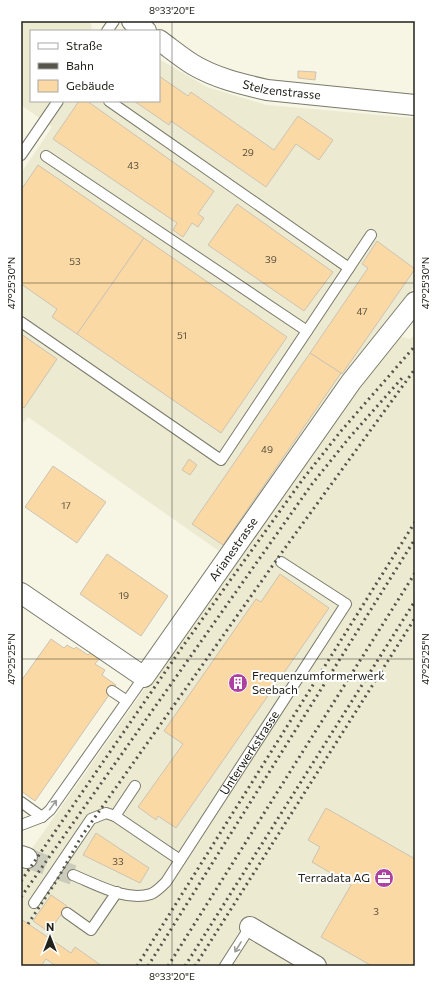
<svg xmlns="http://www.w3.org/2000/svg" width="436" height="987" viewBox="0 0 436 987" font-family="Commissioner,sans-serif">
	<style>
		.built { fill: #ecebd2 }
		.building { fill: #fbd9a4; stroke: #cdc3b4 }
		.lines { fill: none; stroke-linecap: round; stroke-linejoin: round }
		.street-tunnel { stroke: #ccccbd; stroke-width: 20; stroke-dasharray: 20 10; stroke-linecap: butt }
		.lane-casing { stroke: #7b7a6b; stroke-width: 12 }
		.street-casing { stroke: #7b7a6b; stroke-width: 22 }
		.lane { stroke: #fff; stroke-width: 10 }
		.street { stroke: #fff; stroke-width: 20 }
		.rail { stroke: #55554c; stroke-width: 3; stroke-dasharray: 2 4; stroke-linecap: butt }
		.oneway { stroke: #9c9c98 }
		.ticks { fill: none; stroke: #22221b; stroke-width: 1; stroke-opacity: 0.45 }
		.labels { text-anchor: middle; stroke-width: 4; stroke-linejoin: round; paint-order: stroke }
		.number-label { font-size: 10px; fill: #58503d }
		.street-label { font-size: 12px; fill: #22221b; stroke: #fff }
		.poi-label { font-size: 12px; fill: #22221b; stroke: #fff; text-anchor: start }
		.neatline { fill: none; stroke: #22221b; stroke-width: 1.5 }
		.ticks-label { font-size: 10px; text-anchor: middle; fill: #22221b }
	</style>
	<rect width="100%" height="100%" fill="#f7f6e5"/>
	<!-- built -->
	<g class="built">
		<polygon points="21,21 90,21 92,27 90,31 31,31 31,101 159,101 159,59 207,87 267,105 415,118 415,285 223,554 28,417 21,426 21,173 52,127 21,105"/>
		<polygon points="415,334 415,966 21,966 21,864 352,394 399,336 410,339"/>
	</g>
	<!-- building -->
	<g class="building">
		<polygon points="298,71 316,72 315,80 298,78"/>
		<polygon points="159,76 188,96 191,92 274,150 298,116 333,140 319,160 296,144 266,187 171,121 169,125 134,101 159,101"/>
		<polygon points="79,101 87,101 214,191 198,214 204,218 198,227 192,223 183,237 173,230 177,223 53,139"/>
		<polygon points="38,165 144,238 77,334 52,317 57,309 21,284 21,190"/>
		<polygon points="237,204 333,272 304,311 208,245"/>
		<polygon points="144,238 287,337 221,433 77,334"/>
		<polygon points="377,241 415,269 342,374 310,353 368,268 362,264"/>
		<polygon points="21,334 57,359 24,408 21,406"/>
		<polygon points="310,353 341,373 223,545 192,524"/>
		<polygon points="189,459 197,465 190,475 182,470"/>
		<polygon points="53,466 106,502 77,543 25,507"/>
		<polygon points="107,554 168,596 141,636 80,594"/>
		<polygon points="280,574 329,608 176,828 158,816 156,820 138,807 183,744 164,731 256,599 261,602"/>
		<polygon points="51,639 64,648 67,645 74,649 76,647 88,655 91,652 100,658 95,664 105,670 102,675 116,685 35,801 21,791 21,681"/>
		<polygon points="326,808 415,859 415,966 372,966 321,937 351,885 312,862 320,847 308,840"/>
		<polygon points="96,833 149,868 140,883 83,855"/>
		<polygon points="51,895 67,906 49,932 33,921"/>
		<polygon points="21,919 71,953 75,947 102,966 56,966 46,959 41,966 21,966"/>
	</g>
	<g class="lines">
		<!-- street-tunnel -->
		<polyline class="street-tunnel" points="27,858 73,875"/>
		<defs>
			<g id="lane">
				<polyline points="107,31 114,21"/>
				<polyline points="109,101 349,268"/>
				<polyline points="21,155 58,101"/>
				<polyline points="46,156 307,331"/>
				<polyline points="21,322 221,460 371,235"/>
				<polyline points="112,691 127,701"/>
				<polyline points="135,786 115,816 180,860"/>
				<polyline points="21,802 42,817"/>
				<polyline points="21,825 42,817 50,810 144,677"/>
				<path id="s1" d="M73,875C96,884 126,902 151,894C156,892 162,886 166,882L346,604L281,562"/>
				<polyline points="34,903 91,819 106,813 115,816"/>
				<polyline points="67,913 91,930 117,892"/>
				<polyline points="225,966 250,927"/>
			</g>
			<g id="street">
				<polyline points="132,21 146,31"/>
				<path id="s2" d="M159,40C170,48 181,57 192,64C215,78 241,84 267,90L415,105"/>
				<path id="s3" d="M21,593L144,677L351,382L415,302"/>
				<polyline points="21,856 27,858"/>
				<polyline points="250,927 316,966"/>
			</g>
		</defs>
		<!-- lane casing -->
		<use href="#lane" class="lane-casing"/>
		<!-- street casing -->
		<use href="#street" class="street-casing"/>
		<!-- lane -->
		<use href="#lane" class="lane"/>
		<!-- street -->
		<use href="#street" class="street"/>
		<!-- rail -->
		<g class="rail">
			<polyline points="21,881 183,646 303,479 341,431 415,346"/>
			<polyline points="21,897 312,484 349,438 403,377"/>
			<polyline points="28,924 57,880 81,837 285,548 415,369"/>
			<polyline points="137,966 415,522"/>
			<polyline points="148,966 415,539"/>
			<polyline points="168,966 415,573"/>
			<polyline points="185,966 415,601"/>
			<polyline points="195,966 415,618"/>
		</g>
	</g>
	<!-- one-way arrows -->
	<defs><path id="oneway-shaft" d="M-6 0H5M1.5-3L5.5 0L1.5 3" fill="none" stroke-width="1.6" stroke-linecap="round" stroke-linejoin="round"/></defs>
	<g class="oneway">
		<use href="#oneway-shaft" transform="translate(53 805) rotate(-54)"/>
		<use href="#oneway-shaft" transform="translate(238 947) rotate(122)"/>
	</g>
	<!-- ticks -->
	<path class="ticks" d="M172,21V966M21,283H415M21,659H415"/>
	<!-- icons -->
	<defs>
		<symbol id="building-disc" viewBox="-11 -11 22 22"><circle r="9.5" fill="#ac41a1" stroke="#fff"/><path d="M-4-6H4V6H1V3H-1V6H-4ZM-2.5-4.3h1.7v1.8h-1.7ZM.8-4.3h1.7v1.8H.8ZM-2.5-1h1.7V.8h-1.7ZM.8-1h1.7V.8H.8Z" fill="#fff"/></symbol>
		<symbol id="office-disc" viewBox="-11 -11 22 22"><circle r="9.5" fill="#ac41a1" stroke="#fff"/><path d="M-6-3h4V-5.5h4V-3h4V5H-6ZM-1-4.5V-3h2v-1.5ZM-6 0V1H6V0Z" fill="#fff"/></symbol>
	</defs>
	<g fill-rule="evenodd">
		<use href="#building-disc" x="227" y="672" width="22" height="22"/>
		<use href="#office-disc" x="373" y="867" width="22" height="22"/>
	</g>
	<g class="labels">
		<!-- number labels -->
		<g class="number-label">
			<text x="248" y="156">29</text>
			<text x="133" y="169">43</text>
			<text x="271" y="263">39</text>
			<text x="75" y="265">53</text>
			<text x="362" y="315">47</text>
			<text x="182" y="339">51</text>
			<text x="267" y="453">49</text>
			<text x="66" y="509">17</text>
			<text x="124" y="599">19</text>
			<text x="118" y="865">33</text>
			<text x="376" y="915">3</text>
		</g>
		<!-- street labels -->
		<g class="street-label">
			<text dy="4" stroke="none"><textPath href="#s2" startOffset="135">Stelzenstrasse</textPath></text>
			<text dy="4" stroke="none"><textPath href="#s3" startOffset="305">Arianestrasse</textPath></text>
			<text dy="4" stroke="none"><textPath href="#s1" startOffset="255">Unterwerkstrasse</textPath></text>
		</g>
		<!-- poi labels -->
		<g class="poi-label">
			<text x="252" y="680">Frequenzumformerwerk<tspan x="252" dy="14">Seebach</tspan></text>
			<text x="370" y="882" text-anchor="end">Terradata AG</text>
		</g>
	</g>
	<!-- border -->
	<rect width="436" height="987" fill="none" stroke="#ffffff" stroke-width="44"/>
	<!-- legend -->
	<rect x="30" y="30" width="130" height="72" fill="#ffffff" stroke="#a7a7a4"/>
	<rect x="38" y="43" width="20" height="6" fill="#ffffff" stroke="#a7a7a4"/>
	<text x="66" y="50" font-size="12" fill="#22221b">Straße</text>
	<rect x="38" y="63" width="20" height="6" fill="#55554c" stroke="#a7a7a4"/>
	<text x="66" y="70" font-size="12" fill="#22221b">Bahn</text>
	<rect x="38" y="80" width="20" height="12" fill="#fbd9a4" stroke="#a7a7a4"/>
	<text x="66" y="90" font-size="12" fill="#22221b">Gebäude</text>
	<!-- north arrow -->
	<g transform="translate(50 937)" stroke="#ffffff" stroke-width="3" paint-order="stroke">
	<path d="M0-3L7 15L0 10L-7 15Z" fill="#22221b"/>
	<text y="-6" font-size="11" font-weight="bold" text-anchor="middle" fill="#22221b">N</text>
	</g>
	<rect x="22" y="22" width="392" height="943" class="neatline"/>
	<g class="ticks-label">
		<text x="172" y="14">8°33'20"E</text>
		<text transform="translate(11 283) rotate(-90)" y="4">47°25'30"N</text>
		<text transform="translate(425 283) rotate(-90)" y="4">47°25'30"N</text>
		<text transform="translate(11 659) rotate(-90)" y="4">47°25'25"N</text>
		<text transform="translate(425 659) rotate(-90)" y="4">47°25'25"N</text>
		<text x="172" y="980">8°33'20"E</text>
	</g>
</svg>
